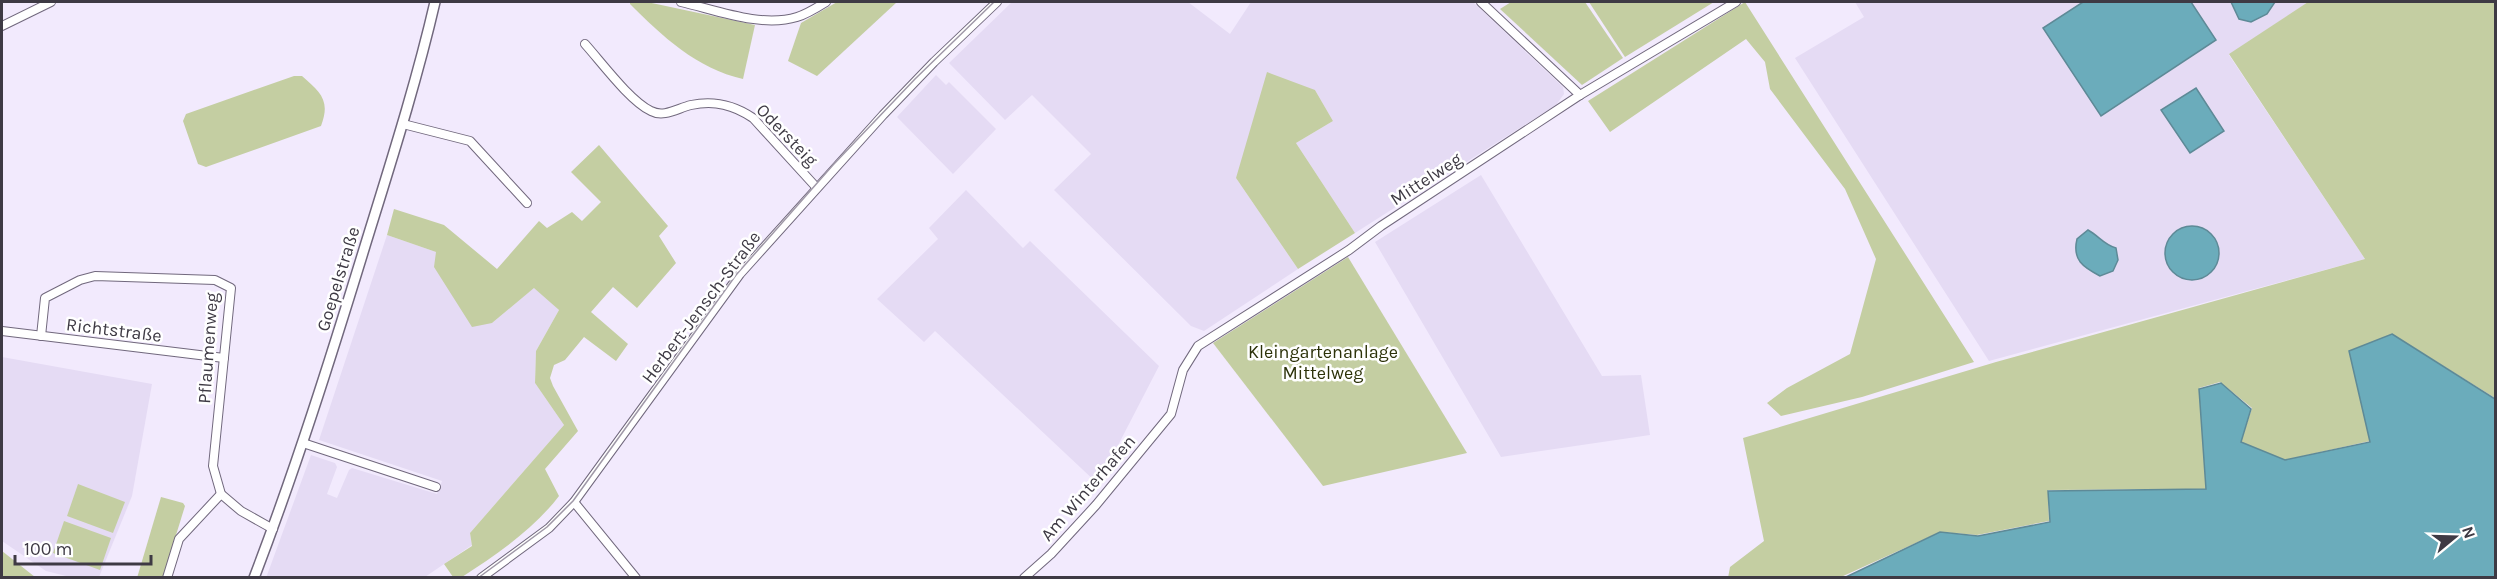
<svg xmlns="http://www.w3.org/2000/svg" width="2497" height="579" viewBox="0 0 2497 579" font-family="Karla,sans-serif">
	<style>
		.built { fill: #e5dbf4 }
		.green { fill: #c4cea2 }
		.water { fill: #6bacbb; stroke: #5e8a97; stroke-width: 1.5 }
		.lines { fill: none; stroke-linecap: round; stroke-linejoin: round }
		.minor-casing { stroke: #71687d; stroke-width: 10 }
		.tertiary-casing { stroke: #71687d; stroke-width: 12 }
		.minor { stroke: #fff; stroke-width: 8 }
		.tertiary { stroke: #fff; stroke-width: 9 }
		.tram { stroke: #9f98a7; stroke-width: 1.5 }
		.labels { text-anchor: middle; stroke-width: 5; stroke-linejoin: round; paint-order: stroke }
		.street-label { font-size: 18px; fill: #3e3a44; stroke: #fff }
		.park-label { font-size: 18px; fill: #2c3209; stroke: #fff }
	</style>
	<rect width="100%" height="100%" fill="#f2eafd"/>
	<!-- built -->
	<g class="built">
		<polygon points="1012,2 1188,2 1230,34 1251,2 1473,2 1563,87 1564,94 1556,105 1355,233 1296,143 1333,121 1315,90 1236,178 1298,269 1204,331 1191,326 1054,190 1091,154 1032,95 1005,120 949,63"/>
		<polygon points="1855,2 2308,2 2229,55 2365,259 1989,361 1795,58 1864,17"/>
		<polygon points="936,75 946,85 949,82 996,129 953,174 897,117"/>
		<polygon points="1481,175 1602,376 1641,375 1650,435 1501,457 1375,242"/>
		<polygon points="966,190 1023,248 1030,241 1159,366 1098,484 935,331 924,342 877,299 938,239 929,228"/>
		<polygon points="387,235 436,252 492,323 535,287 559,310 536,351 535,383 564,425 470,533 472,545 425,577 266,578 311,455 335,463 337,467 327,494 337,498 349,470 352,468 437,494 442,481 319,440"/>
		<polygon points="2,357 152,384 132,496 99,577 70,577 46,571 2,541"/>
	</g>
	<!-- green -->
	<g class="green">
		<path d="M630,2H647L755,25L743,79C697,69 662,36 630,4Z"/>
		<polygon points="837,2 897,2 817,76 788,61 801,23"/>
		<polygon points="1511,2 1585,2 1623,58 1582,85 1500,9"/>
		<polygon points="1589,2 1714,2 1625,57"/>
		<polygon points="1745,2 1974,362 1862,397 1781,416 1767,403 1787,388 1850,354 1876,259 1845,189 1770,89 1765,62 1746,39 1610,132 1588,101"/>
		<polygon points="2308,2 2495,2 2495,398 2392,334 2350,351 2370,441 2285,460 2241,442 2252,408 2220,382 2199,388 2206,489 2048,490 2049,521 1977,535 1940,532 1841,577 1728,578 1730,567 1764,541 1743,438 1996,362 2365,259 2229,54"/>
		<polygon points="1267,72 1315,90 1333,121 1296,143 1355,233 1298,269 1236,178"/>
		<path d="M294,76H302C320,92 331,100 321,126L206,167L198,164L183,121L186,114Z"/>
		<path d="M599,145L668,226L659,236L676,263L637,308L613,287L591,312L628,344L616,361L584,337L565,360L554,365L550,378L553,386L578,431L545,469L559,496C533,530 497,554 462,577H453L444,564L472,546L470,533L564,425L535,383L536,351L559,310L534,288L492,323L472,327L434,267L436,252L387,235L394,209L444,225L497,269L539,221L547,228L572,212L582,221L601,202L571,172Z"/>
		<polygon points="1348,257 1467,453 1323,486 1213,343"/>
		<polygon points="78,484 125,502 113,533 67,516"/>
		<polygon points="161,497 183,503 185,506 163,577 137,578"/>
		<polygon points="64,521 111,538 100,570 53,553"/>
		<polygon points="2,551 35,577 2,577"/>
	</g>
	<!-- water -->
	<g class="water">
		<polygon points="2083,2 2191,2 2216,40 2101,116 2043,28"/>
		<polygon points="2231,2 2275,2 2267,14 2251,22 2239,19"/>
		<polygon points="2196,88 2224,131 2190,153 2161,110"/>
		<circle cx="2192" cy="253" r="27"/>
		<path d="M2088,230C2099,236 2104,245 2116,248L2118,260L2113,271L2100,276C2083,267 2072,260 2077,239Z"/>
		<polygon points="2392,334 2495,399 2495,577 1846,577 1940,532 1978,536 2050,522 2048,491 2206,489 2199,389 2221,383 2251,409 2241,442 2285,460 2370,442 2349,351"/>
	</g>
	<g class="lines">
		<defs>
			<g id="minor">
				<path d="M681,2C716,10 761,28 797,17C807,14 818,7 826,2"/>
				<polyline points="1481,2 1580,95"/>
				<polyline points="2,26 51,2"/>
				<path d="M585,44C602,63 630,101 651,111C664,118 678,108 691,105C715,100 734,105 753,118L816,187"/>
				<polyline points="403,124 470,141 527,203"/>
				<polyline points="2,331 224,358"/>
				<polyline points="41,336 45,298 80,280 95,276 215,280 231,288 213,466 221,494 241,511 273,529"/>
				<polyline points="303,443 436,487"/>
				<polyline points="574,502 636,578"/>
				<polyline points="167,578 179,539 221,494"/>
				<polyline points="481,578 549,528 574,502 740,274 883,115 934,62 997,2"/>
				<polyline points="1024,578 1051,554 1096,505 1171,414 1183,370 1198,346 1349,250 1381,226 1580,95 1736,2"/>
			</g>
			<path id="tertiary" d="M254,578C296,468 331,357 365,246C390,165 416,84 435,2"/>
		</defs>
		<!-- minor casing -->
		<use href="#minor" class="minor-casing"/>
		<!-- tertiary casing -->
		<use href="#tertiary" class="tertiary-casing"/>
		<!-- minor -->
		<use href="#minor" class="minor"/>
		<!-- tertiary -->
		<use href="#tertiary" class="tertiary"/>
		<!-- tram -->
		<polyline class="tram" points="478,578 547,527 573,501 736,275 833,165 915,79 994,2"/>
	</g>
	<g class="labels">
		<!-- street labels -->
		<g class="street-label">
			<text transform="translate(787 135) rotate(46)" y="6">Odersteig</text>
			<text transform="translate(1426 179) rotate(-33)" y="6">Mittelweg</text>
			<text transform="translate(338 279) rotate(-73)" y="6">Goepelstraße</text>
			<text transform="translate(701 307) rotate(-53)" y="6">Herbert-Jensch-Straße</text>
			<text transform="translate(114 330) rotate(7)" y="6">Richtstraße</text>
			<text transform="translate(208 348) rotate(-86)" y="6">Pflaumenweg</text>
			<text transform="translate(1088 488) rotate(-49)" y="6">Am Winterhafen</text>
		</g>
		<!-- park labels -->
		<g class="park-label">
			<text x="1323" y="358">Kleingartenanlage<tspan x="1323" dy="21">Mittelweg</tspan></text>
		</g>
	</g>
	<!-- border -->
	<rect width="2497" height="579" fill="none" stroke="#3e3a44" stroke-width="6"/>
	<!-- north arrow -->
	<g transform="translate(2455 537) rotate(71)" stroke="#ffffff" stroke-width="4.5" paint-order="stroke">
	<path d="M0-4.5L10 22L0 15L-10 22Z" fill="#3e3a44"/>
	<text y="-9" font-size="16" font-weight="bold" text-anchor="middle" fill="#3e3a44">N</text>
	</g>
	<!-- scale -->
	<path d="M15 555v9h136v-9" fill="none" stroke="#3e3a44" stroke-width="3"/>
	<text x="24" y="555" font-size="18" fill="#3e3a44" stroke="#ffffff" stroke-width="4.5" paint-order="stroke">100 m</text>
</svg>
